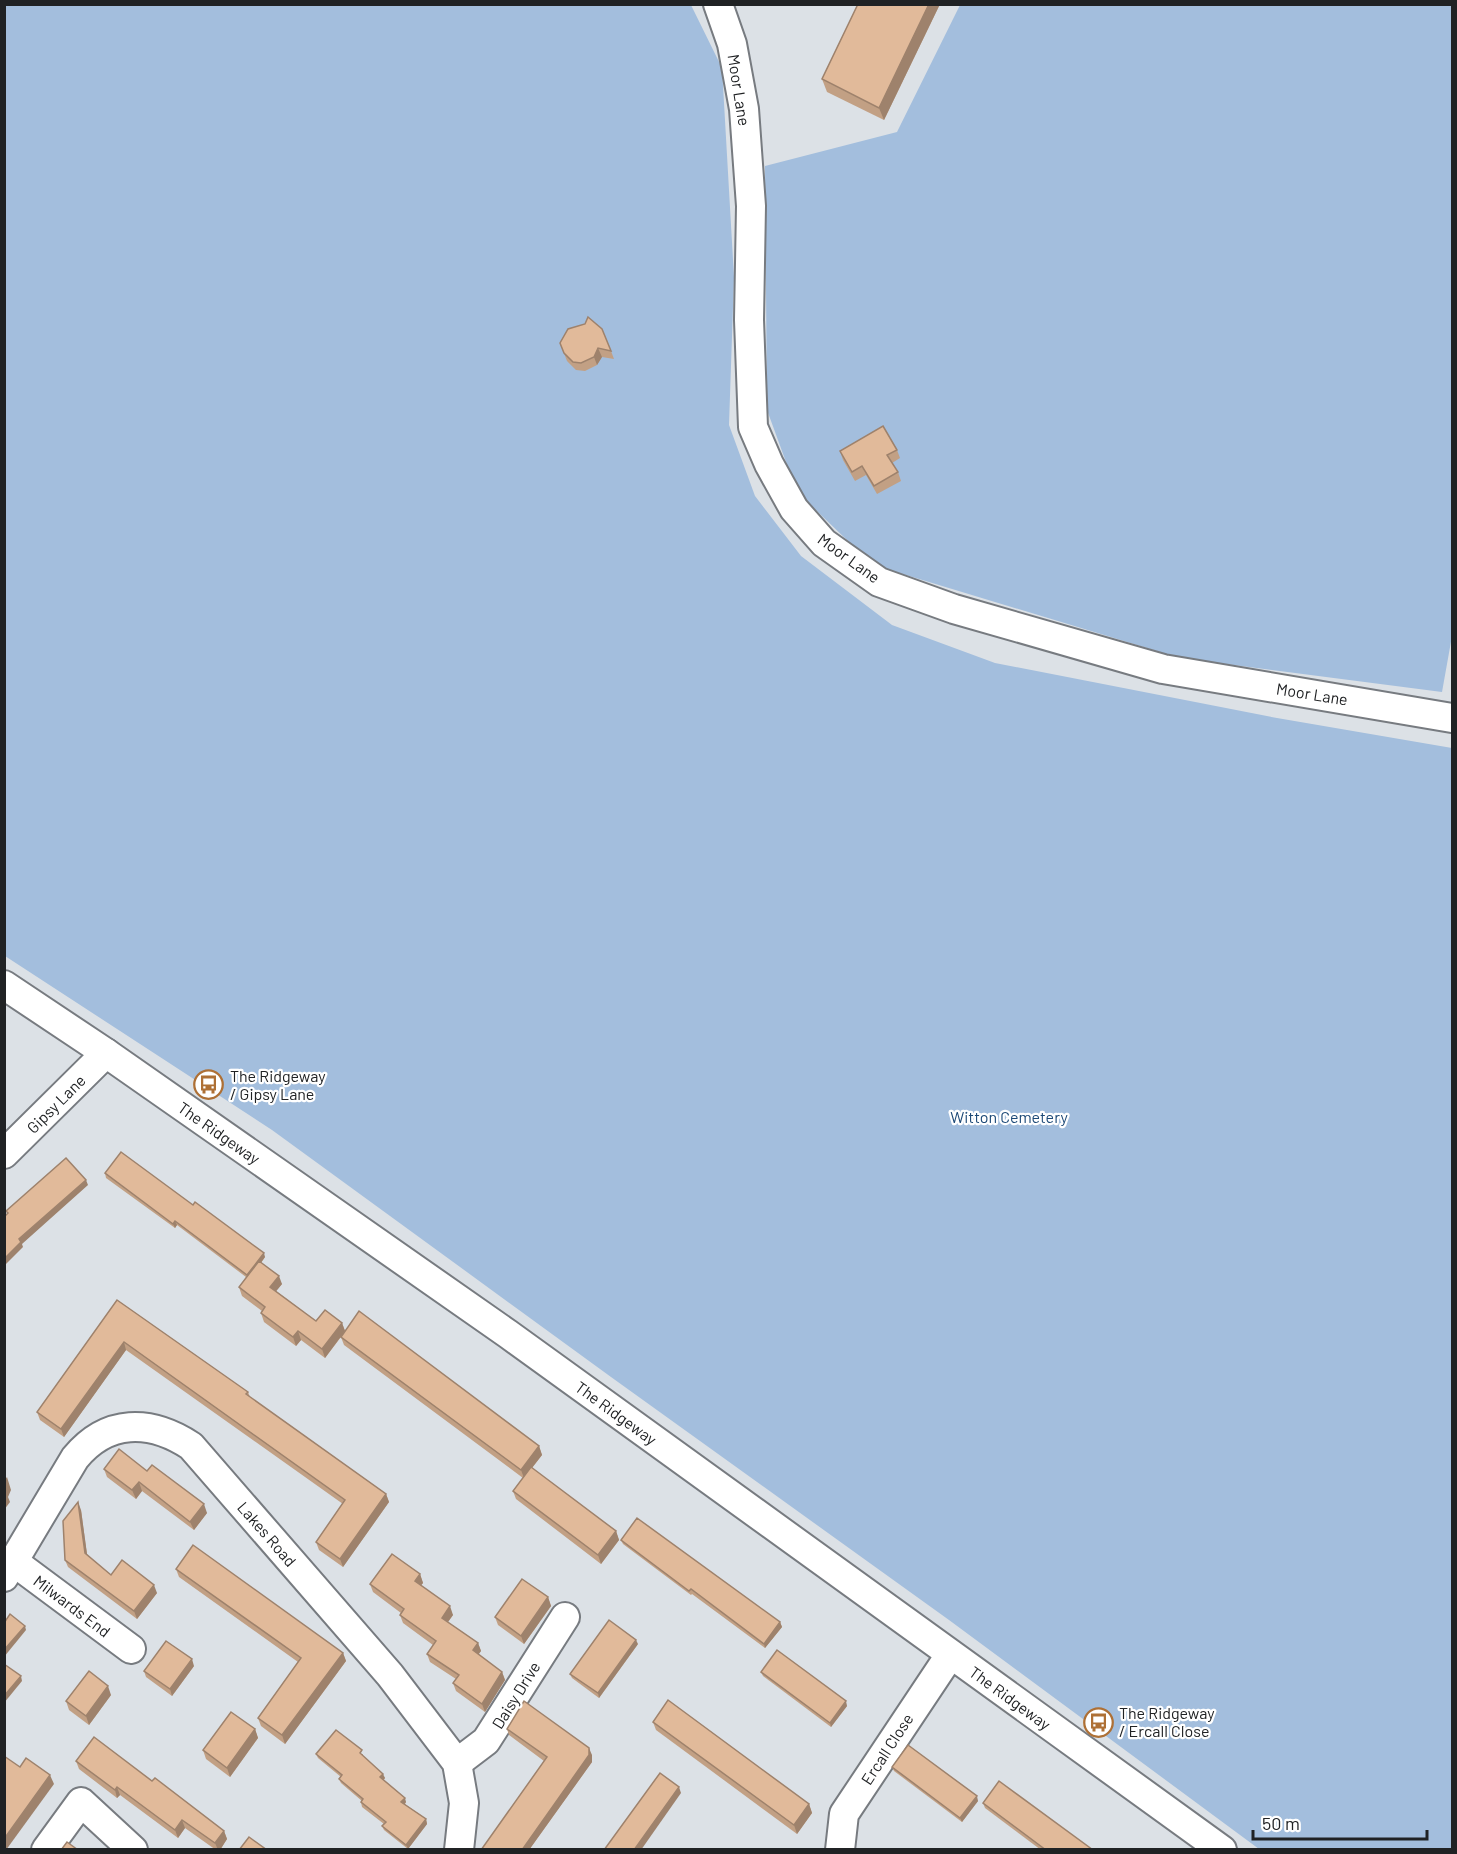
<svg xmlns="http://www.w3.org/2000/svg" width="1457" height="1854" viewBox="0 0 1457 1854" font-family="Barlow,sans-serif">
	<style>
		.green { fill: #a3bedd }
		.lines { fill: none; stroke-linecap: round; stroke-linejoin: round }
		.minor-casing { stroke: #777b80; stroke-width: 32 }
		.minor { stroke: #fff; stroke-width: 28 }
		.wall { fill: #c2a084 }
		.shaded-wall { fill: #9e826c }
		.building { fill: #e1ba9a; stroke: #9e826c; stroke-width: 1.5 }
		.labels { text-anchor: middle; stroke-width: 4.5; stroke-linejoin: round; paint-order: stroke }
		.street-label { font-size: 16px; fill: #202224; stroke: #fff }
		.poi-label { font-size: 16px; fill: #202224; stroke: #fff; text-anchor: start }
		.park-label { font-size: 16px; fill: #1b4876; stroke: #fff }
	</style>
	<rect width="100%" height="100%" fill="#dce1e6"/>
	<!-- green -->
	<g class="green">
		<polygon points="4,5 691,5 722,68 734,277 729,425 755,496 801,556 892,625 995,663 1277,718 1452,748 1452,1849 1259,1849 949,1620 611,1377 272,1130 5,956"/>
		<polygon points="960,5 1452,5 1452,636 1442,692 1180,658 873,565 797,492 767,410 765,166 897,132"/>
	</g>
	<g class="lines">
		<defs>
			<g id="minor">
				<polyline points="718,4 732,44 744,109 751,206 749,320 753,427 769,464 794,509 824,543 879,582 954,609 1163,669 1452,718"/>
				<polyline points="4,985 106,1053 508,1334 1222,1850"/>
				<polyline points="4,1154 106,1053"/>
				<polyline points="14,1562 131,1649"/>
				<path d="M4,1577L75,1458C107,1419 150,1419 191,1446L390,1675L457,1763L464,1803L459,1850"/>
				<polyline points="457,1763 486,1741 565,1617"/>
				<polyline points="46,1850 81,1802 133,1850"/>
				<polyline points="840,1850 844,1814 950,1655"/>
			</g>
		</defs>
		<!-- minor casing -->
		<use href="#minor" class="minor-casing"/>
		<!-- minor -->
		<use href="#minor" class="minor"/>
	</g>
	<!-- wall -->
	<g class="wall">
		<polygon points="858,4 940,4 884,120 827,92 822,79"/>
		<polygon points="568,329 611,351 614,359 602,357 597,365 585,371 576,370 567,361 560,343"/>
		<polygon points="897,450 900,458 892,463 898,472 901,481 877,494 866,475 855,481 843,460 840,451"/>
		<polygon points="105,1173 193,1205 265,1257 261,1263 282,1284 276,1291 316,1321 342,1323 345,1331 539,1446 542,1455 532,1468 616,1531 619,1540 601,1564 516,1499 513,1491 523,1478 344,1345 341,1337 325,1358 301,1340 296,1346 264,1322 261,1313 262,1311 242,1296 239,1287 246,1277 177,1225 175,1228 106,1178"/>
		<polygon points="117,1300 248,1392 250,1397 386,1494 389,1502 343,1567 319,1550 316,1542 343,1504 126,1350 64,1437 40,1420 37,1412"/>
		<polygon points="104,1469 147,1471 207,1513 194,1530 142,1491 136,1499 107,1477"/>
		<polygon points="81,1510 87,1555 111,1575 157,1593 137,1619 68,1567 65,1560"/>
		<polygon points="621,1540 780,1622 782,1627 765,1648 692,1594 691,1595 623,1544"/>
		<polygon points="176,1569 343,1653 346,1661 285,1744 261,1726 258,1718 298,1662 179,1577"/>
		<polygon points="420,1574 423,1583 421,1585 453,1615 448,1622 478,1643 481,1651 478,1654 502,1672 505,1680 485,1712 456,1691 453,1683 456,1679 430,1662 427,1654 433,1645 403,1623 400,1615 401,1613 373,1592 370,1584"/>
		<polygon points="548,1597 551,1606 524,1644 498,1625 495,1617"/>
		<polygon points="638,1644 599,1698 572,1678 570,1674"/>
		<polygon points="194,1666 172,1696 146,1677 144,1671"/>
		<polygon points="761,1672 847,1706 831,1727 763,1676"/>
		<polygon points="111,1695 89,1725 69,1710 66,1701"/>
		<polygon points="653,1722 809,1804 812,1813 797,1834 656,1730"/>
		<polygon points="255,1729 258,1738 230,1777 206,1759 203,1750"/>
		<polygon points="507,1729 592,1755 592,1762 529,1850 481,1850 544,1761 509,1735"/>
		<polygon points="316,1754 363,1754 363,1756 385,1778 383,1780 406,1802 405,1804 426,1819 427,1824 408,1849 384,1830 382,1826 384,1824 362,1807 361,1802 362,1801 341,1783 339,1779 341,1777 318,1758"/>
		<polygon points="76,1761 152,1781 224,1831 227,1839 220,1850 216,1850 185,1828 178,1838 120,1795 117,1798 79,1769"/>
		<polygon points="892,1767 978,1801 962,1822 894,1771"/>
		<polygon points="983,1803 1093,1850 1041,1850 985,1808"/>
	</g>
	<!-- shaded-wall -->
	<g class="shaded-wall">
		<polygon points="929,4 940,4 884,120 879,108"/>
		<polygon points="598,348 602,357 597,365 594,357"/>
		<polygon points="86,1180 88,1185 22,1244 23,1247 4,1266 4,1259 19,1239"/>
		<polygon points="175,1221 177,1225 175,1228 173,1224"/>
		<polygon points="264,1253 265,1257 249,1279 247,1275"/>
		<polygon points="279,1276 282,1284 273,1295 270,1287"/>
		<polygon points="342,1323 345,1331 325,1358 322,1349"/>
		<polygon points="298,1331 301,1340 296,1346 293,1337"/>
		<polygon points="124,1342 126,1350 64,1437 61,1429"/>
		<polygon points="539,1446 542,1455 524,1478 521,1470"/>
		<polygon points="7,1477 11,1490 8,1497 10,1502 4,1510 4,1481"/>
		<polygon points="139,1482 142,1491 136,1499 132,1490"/>
		<polygon points="386,1494 389,1502 343,1567 340,1559"/>
		<polygon points="78,1502 81,1510 88,1561 85,1553"/>
		<polygon points="204,1504 207,1513 194,1530 190,1522"/>
		<polygon points="616,1531 619,1540 601,1564 598,1555"/>
		<polygon points="420,1574 423,1583 418,1589 415,1581"/>
		<polygon points="154,1585 157,1593 137,1619 134,1611"/>
		<polygon points="548,1597 551,1606 524,1644 521,1636"/>
		<polygon points="450,1606 453,1615 445,1626 442,1618"/>
		<polygon points="780,1622 782,1627 765,1648 764,1644"/>
		<polygon points="25,1626 26,1630 4,1657 4,1650"/>
		<polygon points="636,1640 638,1644 599,1698 598,1693"/>
		<polygon points="478,1643 481,1651 476,1658 473,1650"/>
		<polygon points="343,1653 346,1661 285,1744 282,1735"/>
		<polygon points="192,1659 194,1666 172,1696 170,1689"/>
		<polygon points="502,1672 505,1680 485,1712 482,1704"/>
		<polygon points="21,1676 22,1681 4,1703 4,1696"/>
		<polygon points="108,1686 111,1695 89,1725 86,1716"/>
		<polygon points="846,1701 847,1706 831,1727 830,1723"/>
		<polygon points="255,1729 258,1738 230,1777 227,1768"/>
		<polygon points="589,1748 592,1755 592,1762 529,1850 522,1850"/>
		<polygon points="383,1774 385,1778 382,1782 380,1777"/>
		<polygon points="50,1775 54,1784 6,1850 4,1850 4,1839"/>
		<polygon points="117,1787 120,1795 117,1798 115,1790"/>
		<polygon points="679,1787 681,1793 641,1850 634,1850"/>
		<polygon points="977,1796 978,1801 962,1822 960,1818"/>
		<polygon points="405,1798 406,1802 403,1806 401,1802"/>
		<polygon points="809,1804 812,1813 797,1834 794,1825"/>
		<polygon points="426,1819 427,1824 408,1849 406,1845"/>
		<polygon points="182,1820 185,1828 178,1838 175,1830"/>
		<polygon points="224,1831 227,1839 220,1850 218,1850 215,1843"/>
	</g>
	<!-- building -->
	<g class="building">
		<polygon points="858,4 929,4 879,108 822,79"/>
		<polygon points="588,317 602,329 611,351 598,348 594,357 581,363 573,362 564,353 560,343 568,329 585,324"/>
		<polygon points="883,426 897,450 887,455 898,472 874,486 862,466 852,472 840,451"/>
		<polygon points="121,1152 193,1205 195,1202 264,1253 247,1275 175,1221 173,1224 105,1173"/>
		<polygon points="66,1158 86,1180 19,1239 21,1242 4,1259 4,1217 8,1213 6,1211"/>
		<polygon points="259,1261 279,1276 270,1287 316,1321 325,1310 342,1323 322,1349 298,1331 293,1337 261,1313 265,1307 239,1287"/>
		<polygon points="117,1300 248,1392 246,1394 386,1494 340,1559 316,1542 345,1500 124,1342 61,1429 37,1412"/>
		<polygon points="359,1311 539,1446 521,1470 341,1337"/>
		<polygon points="119,1449 147,1471 152,1465 204,1504 190,1522 139,1482 132,1490 104,1469"/>
		<polygon points="531,1467 616,1531 598,1555 513,1491"/>
		<polygon points="78,1502 85,1553 111,1575 122,1560 154,1585 134,1611 65,1560 63,1521"/>
		<polygon points="637,1518 780,1622 764,1644 691,1589 689,1591 621,1540"/>
		<polygon points="193,1545 343,1653 282,1735 258,1718 301,1658 176,1569"/>
		<polygon points="392,1554 420,1574 415,1581 450,1606 442,1618 478,1643 473,1650 502,1672 482,1704 453,1683 459,1675 427,1654 436,1641 400,1615 404,1609 370,1584"/>
		<polygon points="522,1579 548,1597 521,1636 495,1617"/>
		<polygon points="10,1614 25,1626 4,1650 4,1623"/>
		<polygon points="609,1620 636,1640 598,1693 570,1674"/>
		<polygon points="166,1641 192,1659 170,1689 144,1671"/>
		<polygon points="777,1650 846,1701 830,1723 761,1672"/>
		<polygon points="4,1664 21,1676 4,1696"/>
		<polygon points="89,1671 108,1686 86,1716 66,1701"/>
		<polygon points="668,1700 809,1804 794,1825 653,1722"/>
		<polygon points="524,1701 589,1748 589,1755 522,1850 481,1850 547,1757 507,1729"/>
		<polygon points="231,1712 255,1729 227,1768 203,1750"/>
		<polygon points="336,1730 362,1750 360,1753 383,1774 380,1777 405,1798 401,1802 426,1819 406,1845 382,1826 386,1822 361,1802 363,1799 339,1779 342,1775 316,1754"/>
		<polygon points="94,1737 152,1781 155,1778 224,1831 215,1843 182,1820 175,1830 117,1787 115,1790 76,1761"/>
		<polygon points="908,1745 977,1796 960,1818 892,1767"/>
		<polygon points="4,1756 20,1767 26,1758 50,1775 4,1839"/>
		<polygon points="660,1773 679,1787 634,1850 604,1850"/>
		<polygon points="999,1781 1093,1850 1046,1850 983,1803"/>
		<polygon points="249,1837 267,1850 239,1850"/>
		<polygon points="67,1842 78,1850 61,1850"/>
	</g>
	<!-- icons -->
	<defs>
		<symbol id="bus-ring" viewBox="-11 -11 22 22"><circle r="9.5" fill="#fff" stroke="#ae7035" stroke-width="1.5"/><path d="M-5-6H5V4H4V6H2V4H-2V6H-4V4H-5ZM-3.5-4V0h7V-4ZM-3.5 1.2v1.5H-2V1.2ZM2 1.2v1.5H3.5V1.2Z" fill="#ae7035"/></symbol>
	</defs>
	<g fill-rule="evenodd">
		<use href="#bus-ring" x="192" y="1068" width="33" height="33"/>
		<use href="#bus-ring" x="1082" y="1706" width="33" height="33"/>
	</g>
	<g class="labels">
		<!-- street labels -->
		<g class="street-label">
			<text transform="translate(739 90) rotate(81)" y="6">Moor Lane</text>
			<text transform="translate(849 558) rotate(36)" y="6">Moor Lane</text>
			<text transform="translate(1312 694) rotate(9)" y="6">Moor Lane</text>
			<text transform="translate(56 1104) rotate(-45)" y="6">Gipsy Lane</text>
			<text transform="translate(219 1133) rotate(35)" y="6">The Ridgeway</text>
			<text transform="translate(616 1413) rotate(36)" y="6">The Ridgeway</text>
			<text transform="translate(267 1534) rotate(49)" y="6">Lakes Road</text>
			<text transform="translate(72 1606) rotate(37)" y="6">Milwards End</text>
			<text transform="translate(516 1695) rotate(-58)" y="6">Daisy Drive</text>
			<text transform="translate(1010 1698) rotate(36)" y="6">The Ridgeway</text>
			<text transform="translate(887 1749) rotate(-57)" y="6">Ercall Close</text>
		</g>
		<!-- poi labels -->
		<g class="poi-label">
			<text x="230" y="1082">The Ridgeway<tspan x="230" dy="18">/ Gipsy Lane</tspan></text>
			<text x="1119" y="1719">The Ridgeway<tspan x="1119" dy="18">/ Ercall Close</tspan></text>
		</g>
		<!-- park labels -->
		<g class="park-label">
			<text x="1009" y="1123">Witton Cemetery</text>
		</g>
	</g>
	<!-- border -->
	<rect width="1457" height="1854" fill="none" stroke="#202224" stroke-width="12"/>
	<!-- scale -->
	<path d="M1253 1830v9h174v-9" fill="none" stroke="#202224" stroke-width="3"/>
	<text x="1262" y="1830" font-size="18" fill="#202224" stroke="#ffffff" stroke-width="4.5" paint-order="stroke">50 m</text>
</svg>
